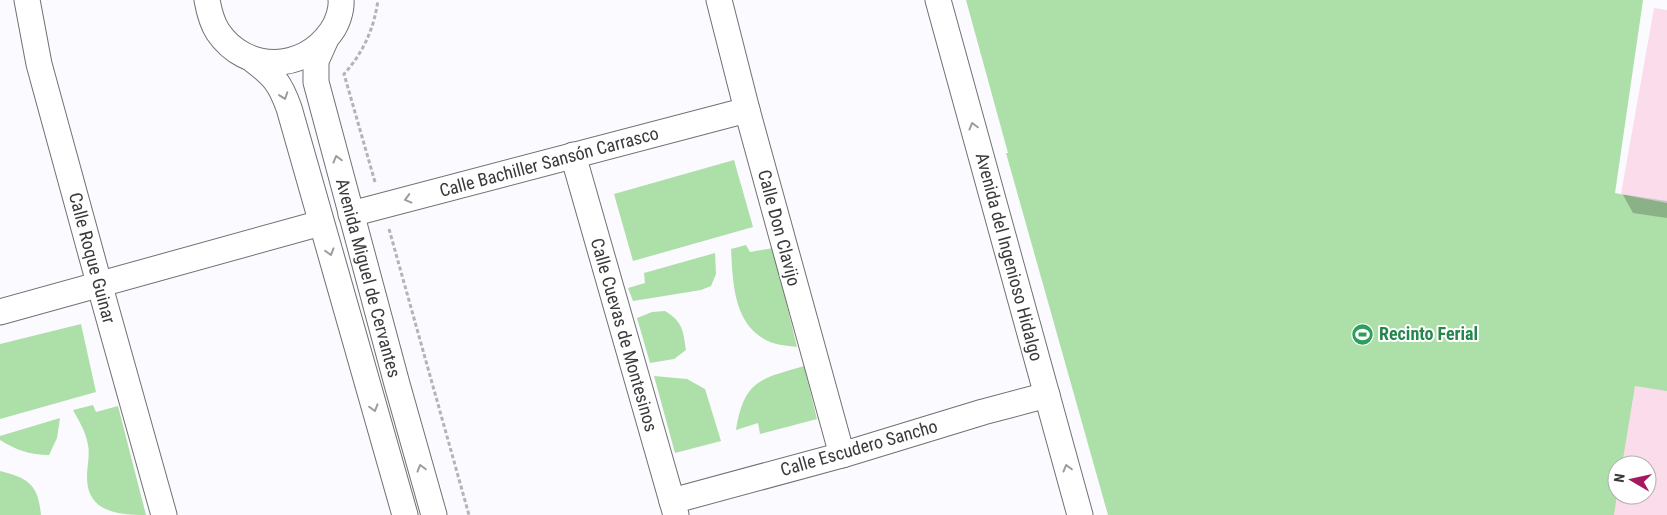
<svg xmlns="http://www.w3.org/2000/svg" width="1667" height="515" viewBox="0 0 1667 515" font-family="'Roboto Condensed',sans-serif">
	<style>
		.green { fill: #addfa8; fill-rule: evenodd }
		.shadow { fill: #0003 }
		.building { fill: #fbdceb }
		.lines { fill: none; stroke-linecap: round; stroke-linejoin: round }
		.minor-casing { stroke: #717073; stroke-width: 27 }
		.path { stroke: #b4b3b6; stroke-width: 3; stroke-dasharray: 4 2.5; stroke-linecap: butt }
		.minor { stroke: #fff; stroke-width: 25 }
		.oneway { stroke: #9c9c9d }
		.labels { text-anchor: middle; stroke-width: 4; stroke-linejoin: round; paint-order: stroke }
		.street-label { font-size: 18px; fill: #3a393b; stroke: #fff }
		.leisure-label { font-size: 18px; font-weight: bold; fill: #27864d; stroke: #fff; text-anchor: start }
	</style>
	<rect width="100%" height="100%" fill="#fbfafe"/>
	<!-- green -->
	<g class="green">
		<path d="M966,0H1643L1615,193L1667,203V515H1108L1006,153H1008ZM1617,465H1647V495H1617Z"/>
		<polygon points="734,160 753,227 633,261 614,194"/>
		<path d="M746,245L750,252L773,248L797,347C789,346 778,345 770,342C733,326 733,283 731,249Z"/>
		<polygon points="715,253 716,274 711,286 701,290 633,301 628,288 645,283 644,273"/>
		<path d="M665,311C683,322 683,330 686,350L674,359L650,363L637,318L652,312Z"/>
		<polygon points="81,324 96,392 0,419 0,344"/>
		<path d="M804,366L817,419L760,434L758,423L736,430C744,380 760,379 804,366Z"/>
		<polygon points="654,376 687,379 705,389 721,441 675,453"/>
		<path d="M93,405L96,412L118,406L146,515C118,515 87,512 87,477C87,466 90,456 88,445C86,432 79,421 73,410Z"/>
		<path d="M60,418L57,438L49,455C30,455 16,450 0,440V436Z"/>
		<path d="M0,471C28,478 38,484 41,515H0Z"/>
	</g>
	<!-- shadow -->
	<polygon class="shadow" points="1667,12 1667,218 1633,213 1622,193"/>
	<!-- building -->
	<g class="building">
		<polygon points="1654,8 1667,10 1667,201 1621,194"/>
		<polygon points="1635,386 1667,391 1667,515 1614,515 1617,495 1647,495 1647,465 1622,465"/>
	</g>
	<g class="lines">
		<defs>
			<g id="minor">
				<polyline points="27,0 39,64 99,283 164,515"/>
				<path d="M207,0C209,11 212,23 218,32C246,73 303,72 331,32C337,24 342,10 341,0"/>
				<polyline points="719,0 747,110 842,455"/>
				<polyline points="938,0 1080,515"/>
				<polyline points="325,41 316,61 316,82 397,384 434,515"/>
				<path d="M253,60C274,76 280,83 289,108L405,515"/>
				<polyline points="573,155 676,515"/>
				<polyline points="351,214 747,110"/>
				<polyline points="0,312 321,223"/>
				<polyline points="672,501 842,455 983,412 1047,395"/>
			</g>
		</defs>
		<!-- minor casing -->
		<use href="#minor" class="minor-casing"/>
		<!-- path -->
		<g class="path">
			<path d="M375,182L344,74C363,53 374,29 378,0"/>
			<polyline points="389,229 469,515"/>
		</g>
		<!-- minor -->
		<use href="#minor" class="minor"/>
	</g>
	<!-- one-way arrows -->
	<defs><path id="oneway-chevron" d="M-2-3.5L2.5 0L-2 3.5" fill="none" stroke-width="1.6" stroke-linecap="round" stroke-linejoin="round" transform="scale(1.25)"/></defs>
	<g class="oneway">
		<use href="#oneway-chevron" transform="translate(284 96) rotate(71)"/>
		<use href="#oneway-chevron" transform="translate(973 126) rotate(-105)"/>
		<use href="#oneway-chevron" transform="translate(337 159) rotate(-105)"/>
		<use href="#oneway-chevron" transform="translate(408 199) rotate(165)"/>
		<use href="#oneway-chevron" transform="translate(330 252) rotate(74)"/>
		<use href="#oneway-chevron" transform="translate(374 408) rotate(74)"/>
		<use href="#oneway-chevron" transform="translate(421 468) rotate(-106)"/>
		<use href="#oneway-chevron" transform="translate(1067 468) rotate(-105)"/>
	</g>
	<!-- icons -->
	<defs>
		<symbol id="stadium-disc" viewBox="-11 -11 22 22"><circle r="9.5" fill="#2e9e5b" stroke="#fff"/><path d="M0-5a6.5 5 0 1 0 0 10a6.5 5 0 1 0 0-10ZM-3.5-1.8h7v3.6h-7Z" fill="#fff"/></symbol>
	</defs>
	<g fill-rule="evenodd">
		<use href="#stadium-disc" x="1350" y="322" width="25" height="25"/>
	</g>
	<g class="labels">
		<!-- street labels -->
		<g class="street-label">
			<text transform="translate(549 162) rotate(-15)" y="6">Calle Bachiller Sansón Carrasco</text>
			<text transform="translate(779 228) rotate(75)" y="6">Calle Don Clavijo</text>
			<text transform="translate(1009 257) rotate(75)" y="6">Avenida del Ingenioso Hidalgo</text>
			<text transform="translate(92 258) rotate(75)" y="6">Calle Roque Guinar</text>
			<text transform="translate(368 278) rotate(75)" y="6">Avenida Miguel de Cervantes</text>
			<text transform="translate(624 335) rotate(74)" y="6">Calle Cuevas de Montesinos</text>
			<text transform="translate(859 448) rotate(-16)" y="6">Calle Escudero Sancho</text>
		</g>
		<!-- leisure labels -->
		<g class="leisure-label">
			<text x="1379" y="340">Recinto Ferial</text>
		</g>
	</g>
	<!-- north arrow -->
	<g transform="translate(1632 480) rotate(279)"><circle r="24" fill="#ffffff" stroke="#b0b0b1"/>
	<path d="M0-4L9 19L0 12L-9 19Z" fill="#a51a5f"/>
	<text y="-8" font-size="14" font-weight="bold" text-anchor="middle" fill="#3a393b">N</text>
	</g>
</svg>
